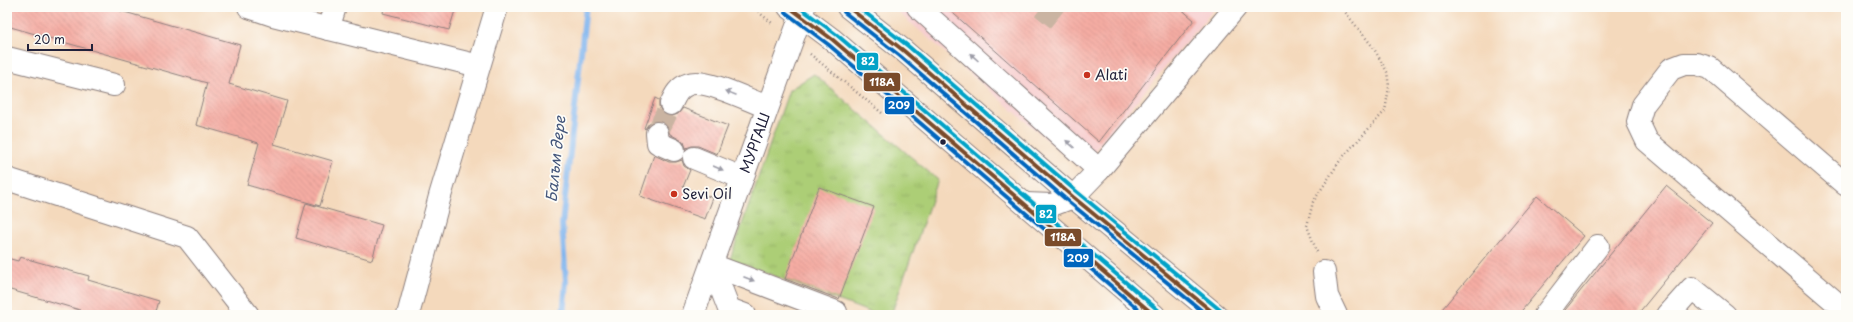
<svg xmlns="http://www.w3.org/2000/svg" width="1853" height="322" viewBox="0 0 1853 322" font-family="'Playpen Sans',sans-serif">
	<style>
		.built { fill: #f7cfd0 }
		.grass { fill: url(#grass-tufts); stroke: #677858 }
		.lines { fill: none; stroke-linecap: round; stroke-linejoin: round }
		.stream { stroke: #81b5ee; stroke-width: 6 }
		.building { fill: url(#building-back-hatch) }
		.minor-tunnel { stroke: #cab4a2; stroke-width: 22; stroke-dasharray: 22 11; stroke-linecap: butt }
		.minor-casing { stroke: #8b7e7c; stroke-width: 24 }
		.path { stroke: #8b7e7c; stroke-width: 2.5; stroke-dasharray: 1 3; stroke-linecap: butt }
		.minor { stroke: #fff; stroke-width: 22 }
		.bus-1-casing { stroke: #fdfcf7; stroke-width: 7 }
		.bus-2-casing { stroke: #fdfcf7; stroke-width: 7 }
		.bus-3-casing { stroke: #fdfcf7; stroke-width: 7 }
		.bus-1 { stroke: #7a4b2a; stroke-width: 4 }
		.bus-2 { stroke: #0065bd; stroke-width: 4 }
		.bus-3 { stroke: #02a2c7; stroke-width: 4 }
		.oneway { fill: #9c9ca7 }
		.poi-dot { fill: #c8321e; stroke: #fdfcf7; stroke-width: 1.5 }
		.bus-dot { fill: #22223b; stroke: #fdfcf7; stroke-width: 1.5 }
		.labels { text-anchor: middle; stroke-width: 3.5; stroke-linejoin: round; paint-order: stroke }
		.poi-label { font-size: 14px; fill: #22223b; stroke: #fdfcf7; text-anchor: start }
		.street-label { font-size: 14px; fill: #22223b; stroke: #fdfcf7 }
		.water-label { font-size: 15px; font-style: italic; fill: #43557a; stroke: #fdfcf7 }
		.line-badge { stroke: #fdfcf7; stroke-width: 1.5 }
		.badge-label { font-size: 11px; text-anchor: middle; font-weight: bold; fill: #fff }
	</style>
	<defs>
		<pattern id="grass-tufts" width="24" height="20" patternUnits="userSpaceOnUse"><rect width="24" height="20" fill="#acce76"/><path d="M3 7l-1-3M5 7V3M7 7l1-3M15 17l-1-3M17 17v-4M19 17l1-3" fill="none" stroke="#94b167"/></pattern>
		<pattern id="building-back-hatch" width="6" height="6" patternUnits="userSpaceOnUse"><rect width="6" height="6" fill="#f5aca3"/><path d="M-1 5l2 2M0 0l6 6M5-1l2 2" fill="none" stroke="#d2948d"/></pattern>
	</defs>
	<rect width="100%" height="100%" fill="#fdfcf7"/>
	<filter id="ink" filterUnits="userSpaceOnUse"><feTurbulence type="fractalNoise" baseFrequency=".025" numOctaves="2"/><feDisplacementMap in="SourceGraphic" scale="8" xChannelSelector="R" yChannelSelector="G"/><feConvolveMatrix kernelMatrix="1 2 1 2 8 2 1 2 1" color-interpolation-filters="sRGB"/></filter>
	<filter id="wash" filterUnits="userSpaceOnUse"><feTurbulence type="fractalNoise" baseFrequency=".012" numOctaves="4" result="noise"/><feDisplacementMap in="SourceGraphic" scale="16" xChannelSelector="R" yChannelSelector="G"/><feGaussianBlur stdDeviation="0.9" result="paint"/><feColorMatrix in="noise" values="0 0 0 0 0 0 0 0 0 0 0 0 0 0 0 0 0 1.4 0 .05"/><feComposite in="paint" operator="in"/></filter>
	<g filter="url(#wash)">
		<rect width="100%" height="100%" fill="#f4d9bc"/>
		<!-- built -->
		<polygon class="built" points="892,7 1216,7 1080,168"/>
		<!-- grass -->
		<polygon class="grass" points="814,74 938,180 891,315 877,315 730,259 789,90"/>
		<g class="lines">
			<!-- stream -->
			<polyline class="stream" points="563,315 566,282 562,224 586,7"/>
		</g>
		<g id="blocks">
			<!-- building -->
			<g class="building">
				<polygon points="7,7 107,7 240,45 229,84 287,101 274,144 333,161 320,206 247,185 259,143 196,125 207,83 7,26"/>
				<polygon points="384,7 456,7 449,30 383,13"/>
				<polygon points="946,7 1179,7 1194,20 1099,142"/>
				<polygon points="655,98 659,100 659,106 661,111 666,115 672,116 678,114 683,108 728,126 717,154 698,146 692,146 686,148 684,142 670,134 667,126 662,121 655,121 649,123 645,129 644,128"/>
				<polygon points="654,155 669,162 676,162 682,160 684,166 690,170 683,187 713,198 705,219 640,196"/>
				<polygon points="1666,186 1712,223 1637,315 1561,315"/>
				<polygon points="819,187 874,207 839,299 785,279"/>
				<polygon points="1537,196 1584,236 1518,315 1437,315"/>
				<polygon points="306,203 382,225 372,260 296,238"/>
				<polygon points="20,257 89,276 88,280 159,301 155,315 79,315 80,310 7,289 7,258 18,261"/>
			</g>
		</g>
	</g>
	<g filter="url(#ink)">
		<use href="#blocks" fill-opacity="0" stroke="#8b7e7c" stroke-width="1"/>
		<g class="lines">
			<!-- minor-tunnel -->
			<g class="minor-tunnel">
				<polyline points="1042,7 1057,19"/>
				<polyline points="657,133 671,104"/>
			</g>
			<defs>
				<g id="minor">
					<polyline points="249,7 273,15 479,66"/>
					<polyline points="789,7 833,40 1154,315"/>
					<polyline points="848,7 904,51 1073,197 1216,315"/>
					<polyline points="918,7 1099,170"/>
					<polyline points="328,29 335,7"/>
					<polyline points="7,58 114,85"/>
					<path d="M671,104C675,95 679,87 689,84C706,78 750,101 767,107"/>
					<polyline points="657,133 658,143 674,150"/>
					<polyline points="694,158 742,178"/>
					<polyline points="7,179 187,237 248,315"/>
					<polyline points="1846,185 1710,68 1697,64 1684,64 1671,69 1643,105 1638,122 1647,141 1846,311"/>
					<polyline points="1026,204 1052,205 1073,197 1099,170 1236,7"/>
					<polyline points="712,265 836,312 834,315"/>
					<polyline points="712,265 729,309 745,315"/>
					<polyline points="1324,272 1327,296 1336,315"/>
					<polyline points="408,315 440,196 497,7"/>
					<path id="s1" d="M693,315L804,7"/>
					<polyline points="1545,315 1598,246"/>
					<polyline points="1668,315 1692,288 1725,315"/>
				</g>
			</defs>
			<!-- minor casing -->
			<use href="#minor" class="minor-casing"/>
			<!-- path -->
			<g class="path">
				<polyline points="752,7 772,23"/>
				<polyline points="810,54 882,113"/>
				<polyline points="1317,252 1307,226 1313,202 1341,159 1385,111 1389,87 1387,72 1373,47 1341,7"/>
			</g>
			<!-- minor -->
			<use href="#minor" class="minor"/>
			<defs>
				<g id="bus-1">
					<polyline points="789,7 833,40 1154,315"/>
					<polyline points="848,7 904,51 1073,197 1216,315"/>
				</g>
				<g id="bus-2">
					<polyline points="785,12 829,45 1145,315"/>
					<polyline points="844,12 900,56 1069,202 1207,315"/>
				</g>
				<g id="bus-3">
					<polyline points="799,7 837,35 1158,310"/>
					<polyline points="858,7 908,46 1077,192 1220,310"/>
				</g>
			</defs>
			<!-- bus-1 casing -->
			<use href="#bus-1" class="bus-1-casing"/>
			<!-- bus-2 casing -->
			<use href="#bus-2" class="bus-2-casing"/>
			<!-- bus-3 casing -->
			<use href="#bus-3" class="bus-3-casing"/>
			<!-- bus-1 -->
			<use href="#bus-1" class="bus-1"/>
			<!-- bus-2 -->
			<use href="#bus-2" class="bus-2"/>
			<!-- bus-3 -->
			<use href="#bus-3" class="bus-3"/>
		</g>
		<!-- one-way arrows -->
		<defs><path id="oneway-solid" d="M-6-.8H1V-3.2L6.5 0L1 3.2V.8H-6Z"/></defs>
		<g class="oneway">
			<use href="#oneway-solid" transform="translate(974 57) rotate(-138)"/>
			<use href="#oneway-solid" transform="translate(731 93) rotate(-158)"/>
			<use href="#oneway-solid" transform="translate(1070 144) rotate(-138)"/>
			<use href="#oneway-solid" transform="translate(718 168) rotate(23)"/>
			<use href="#oneway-solid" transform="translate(749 279) rotate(21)"/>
		</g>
	</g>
	<!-- markers -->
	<g class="poi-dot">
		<circle cx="1087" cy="75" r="4"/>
		<circle cx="674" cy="194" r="4"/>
	</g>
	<circle class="bus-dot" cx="943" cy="142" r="3.5"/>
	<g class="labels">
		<!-- poi labels -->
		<g class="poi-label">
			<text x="1095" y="80">Alati</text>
			<text x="682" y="199">Sevi Oil</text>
		</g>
		<!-- street labels -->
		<g class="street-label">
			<text dy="5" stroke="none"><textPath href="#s1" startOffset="183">МУРГАШ</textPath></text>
		</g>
		<!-- water labels -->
		<g class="water-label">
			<text transform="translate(556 159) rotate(-84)" y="5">Балъм дере</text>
		</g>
	</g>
	<g class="line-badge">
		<rect x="856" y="52" width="23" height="19" rx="4" fill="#02a2c7"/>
		<rect x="863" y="72" width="38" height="20" rx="4" fill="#7a4b2a"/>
		<rect x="884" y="96" width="31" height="19" rx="4" fill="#0065bd"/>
		<rect x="1035" y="204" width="22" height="20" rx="4" fill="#02a2c7"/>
		<rect x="1044" y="228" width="38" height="19" rx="4" fill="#7a4b2a"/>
		<rect x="1063" y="248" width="31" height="20" rx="4" fill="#0065bd"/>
	</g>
	<g class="badge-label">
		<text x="868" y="65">82</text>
		<text x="882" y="86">118А</text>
		<text x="899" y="109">209</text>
		<text x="1046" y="218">82</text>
		<text x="1063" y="241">118А</text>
		<text x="1078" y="262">209</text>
	</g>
	<!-- margin -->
	<rect width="1853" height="322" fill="none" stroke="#fdfcf7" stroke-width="24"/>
	<!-- scale -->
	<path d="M28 44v6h64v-6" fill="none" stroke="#22223b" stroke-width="2"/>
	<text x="34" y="44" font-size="12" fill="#22223b" stroke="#fdfcf7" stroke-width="3" paint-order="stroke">20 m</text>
</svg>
